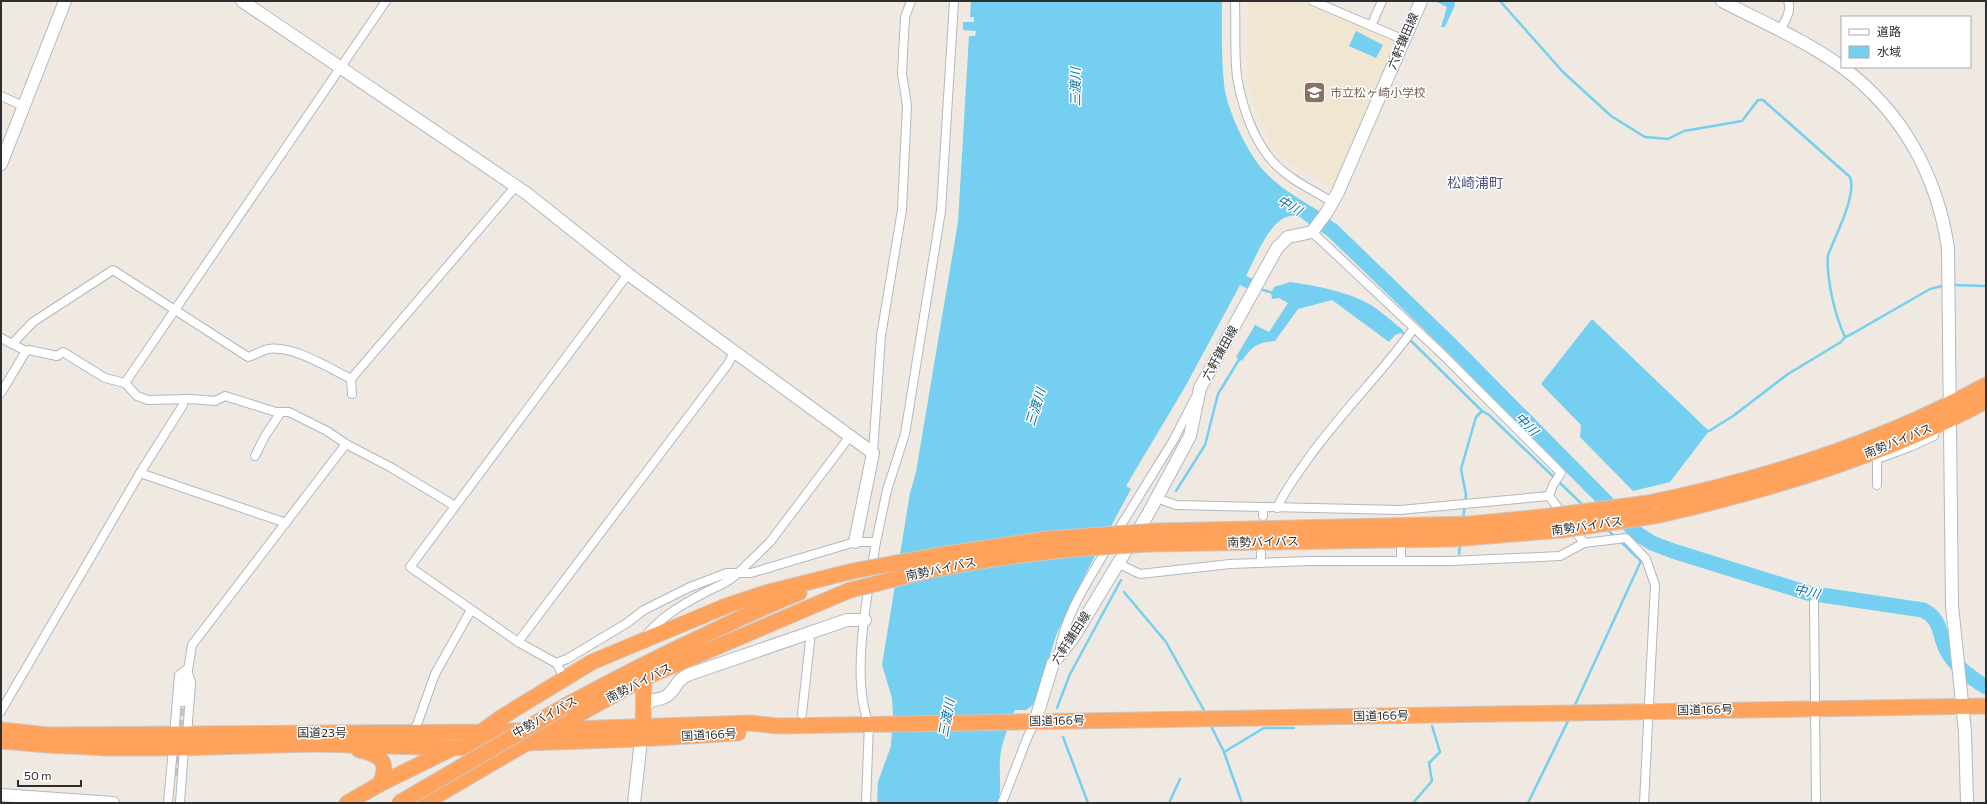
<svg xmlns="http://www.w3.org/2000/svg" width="1987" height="804" viewBox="0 0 1987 804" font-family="Commissioner,'Noto Sans JP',sans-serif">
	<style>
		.education { fill: #f0e6d1 }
		.water { fill: #75cff0 }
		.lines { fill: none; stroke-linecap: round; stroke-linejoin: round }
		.stream { stroke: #75cff0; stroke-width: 2.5 }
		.river { stroke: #75cff0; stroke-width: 15 }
		.street-tunnel { stroke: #c8c4bd; stroke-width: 8; stroke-dasharray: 8 4; stroke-linecap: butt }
		.street-casing { stroke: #b4b7c1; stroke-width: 10 }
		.secondary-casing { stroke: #b4b7c1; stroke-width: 14 }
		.highway-casing { stroke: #c9c9c9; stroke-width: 17 }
		.street { stroke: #fff; stroke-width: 8 }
		.secondary { stroke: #fff; stroke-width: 12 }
		.highway { stroke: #ffa35c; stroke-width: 15 }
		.highway-bridge-casing { stroke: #c9c9c9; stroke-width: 17; stroke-linecap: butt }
		.highway-bridge { stroke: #ffa35c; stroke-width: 15 }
		.labels { text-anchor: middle; stroke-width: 3; stroke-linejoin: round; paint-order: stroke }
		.street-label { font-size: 12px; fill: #2e2e2e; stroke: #fff }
		.education-label { font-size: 12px; fill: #785e54; stroke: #fff; text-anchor: start }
		.water-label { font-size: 13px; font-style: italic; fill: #0d6fa3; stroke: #fff }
		.quarter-label { font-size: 14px; fill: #4d5680; stroke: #fff }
	</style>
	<rect width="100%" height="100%" fill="#efe9e1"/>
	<!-- education -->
	<polygon class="education" points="1248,1 1304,1 1392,40 1396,47 1335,188 1300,170 1276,153 1255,109 1248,77"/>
	<!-- water -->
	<g class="water">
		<path d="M971,1H1222C1222,28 1221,56 1224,84C1226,108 1248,155 1265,172C1280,188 1301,200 1319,211L1311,223C1307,221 1303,218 1300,217C1273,207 1256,258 1246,276L1253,279L1248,289L1240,285L1185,387L1126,486L1131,489L1088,569L1057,633L1034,704L1026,710H1015C1009,726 1001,742 1000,760C999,775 1002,788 998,803H877L878,782L891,746L893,715L892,698L882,665L910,493L916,472L958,222L969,36H975L976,31L963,30V22H974V17H970Z"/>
		<polygon points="1435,1 1454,1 1455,5 1445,27 1441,27 1447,7"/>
		<polygon points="1356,31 1383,45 1376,58 1349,46"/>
		<path d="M1290,282C1316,286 1347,291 1371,305C1382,312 1393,322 1403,330V332L1395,335L1389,342L1332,300L1298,309L1275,341C1256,343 1253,346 1242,361L1236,357L1255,325L1269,332L1288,303L1279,298L1272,299L1271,293L1274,287Z"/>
		<polygon points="1592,319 1709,431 1670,482 1633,491 1580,437 1581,425 1541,384"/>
	</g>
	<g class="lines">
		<!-- stream -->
		<g class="stream">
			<path d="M1500,1L1563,72L1611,116L1645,137L1668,139L1684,131L1742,121L1758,100H1763L1850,177C1857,195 1835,237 1828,255C1826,278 1835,316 1845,337"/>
			<polyline points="1953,285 1986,286"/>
			<polyline points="1260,289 1273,293"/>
			<polyline points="1400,330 1482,411 1476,417 1461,469 1466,495 1463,519"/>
			<polyline points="1482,411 1489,415 1584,506"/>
			<polyline points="1709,431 1733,416 1788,374 1841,342 1845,337 1850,335 1930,289 1946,285"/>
			<polyline points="1176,491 1205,445 1218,394 1240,358"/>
			<polyline points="1607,529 1615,537"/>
			<polyline points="1459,554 1460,544"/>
			<polyline points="1124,592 1166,642 1206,714"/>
			<polyline points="1574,707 1641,561 1619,540"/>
			<polyline points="1057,708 1070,674 1121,580"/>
			<polyline points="1210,724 1224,752 1242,803"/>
			<polyline points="1063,737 1088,803"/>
			<polyline points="1224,752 1264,728 1294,728"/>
			<polyline points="1169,803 1180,779"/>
			<polyline points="1413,803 1432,781 1429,763 1440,752 1432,726"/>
			<polyline points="1528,803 1570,717"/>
		</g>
		<!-- river -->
		<path class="river" d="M1308,214L1332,230L1452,346L1638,534L1652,543L1673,551L1808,593L1923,610C1942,620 1938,632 1946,649C1955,667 1970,677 1986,687"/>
		<!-- street-tunnel -->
		<polyline class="street-tunnel" points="177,776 183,702"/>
		<defs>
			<g id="street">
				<path d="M1235,1C1236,26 1234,53 1237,77C1242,107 1254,143 1276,165C1292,181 1313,190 1332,202"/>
				<polyline points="1313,1 1395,36 1403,43"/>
				<polyline points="1371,26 1382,1"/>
				<path d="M1779,31C1785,22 1792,11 1788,1"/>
				<polyline points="1,96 23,106"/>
				<polyline points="1312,232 1441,353 1561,473 1553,485 1549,496 1564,516"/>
				<polyline points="1,338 26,351 29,350 57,356 63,352 105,378 125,383 137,396 148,400 190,399 215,401 225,396 276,412 289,412 327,431 346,444 392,468 455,506"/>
				<path d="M12,344L33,322L113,270L248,357C255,355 261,351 268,349C293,345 329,368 351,379"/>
				<polyline points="125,383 386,1"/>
				<polyline points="1,393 26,351"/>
				<polyline points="352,394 351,379 516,186"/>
				<polyline points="873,453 881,336 902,210 907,105 902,74 905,17 911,1"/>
				<polyline points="255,456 265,436 281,412"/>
				<polyline points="140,473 286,523"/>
				<polyline points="1877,485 1877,459 1910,447 1934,436 1935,426"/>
				<polyline points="1156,498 1176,505 1400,510 1549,496"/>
				<path d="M1277,508C1284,492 1293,480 1303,466C1336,417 1380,376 1414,328"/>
				<polyline points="1263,516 1263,507"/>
				<polyline points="1572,527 1584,543 1626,538 1646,559 1655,585 1644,803"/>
				<polyline points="1115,535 1173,441 1194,400"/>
				<polyline points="1401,540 1401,560"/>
				<polyline points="876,542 887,490 905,434 941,211 954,1"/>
				<polyline points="1117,563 1140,574 1230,564 1309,561 1451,561 1560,556 1584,543"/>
				<polyline points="1261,563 1261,553"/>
				<polyline points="1814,603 1816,803"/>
				<path d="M644,638C660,617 683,604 706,592C718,586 728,583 738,573H751L855,542H876C868,591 850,678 869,724L866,803"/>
				<polyline points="518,642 728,364 734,352"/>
				<path d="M1059,654C1064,615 1090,578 1109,545"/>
				<polyline points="556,663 567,659 627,623 644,610 690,587 727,573 738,573 770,542 850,436"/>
				<polyline points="565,678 556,663 518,642 410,567 628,274"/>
				<polyline points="183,702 192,645 346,444"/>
				<polyline points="1,711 140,473 183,405 184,399"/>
				<polyline points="802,714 810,641 809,632"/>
				<polyline points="414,733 435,674 471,610"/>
				<polyline points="174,735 179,675 187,669 191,683 187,735"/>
				<polyline points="168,803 173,748"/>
				<polyline points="180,803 184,748"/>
				<polyline points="1002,803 1028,736 1035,722"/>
			</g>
			<g id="secondary">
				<polyline points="242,1 526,193 628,274 873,453 855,542"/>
				<path d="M1722,1C1762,22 1805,40 1842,67C1902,111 1937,175 1948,248L1952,605L1965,732L1967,803"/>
				<polyline points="1,164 65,1"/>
				<path d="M644,708C651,696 660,702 668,695C678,687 674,681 690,674L847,620H865"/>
				<polyline points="1035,722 1053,663 1073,638 1148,514 1190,436 1200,388 1277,248 1288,237 1312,232 1327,212 1338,192 1421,1"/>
				<polyline points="1,795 113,803"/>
				<polyline points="634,803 642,731"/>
			</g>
			<g id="highway">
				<path d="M1648,503C1765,479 1880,443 1986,385"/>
				<path d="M1660,515C1772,489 1884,456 1986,401"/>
				<polyline points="1157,531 1470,524 1551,516"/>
				<polyline points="1151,544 1453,539 1562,530"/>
				<path d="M565,706C611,681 658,657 705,635C736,620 767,605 799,593"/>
				<polyline points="556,727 644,678 850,590"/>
				<polyline points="643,727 644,678"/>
				<polyline points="1,730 49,735 481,732 751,723 777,726 1986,706"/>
				<polyline points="481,732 502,717 592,662 726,606 765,593 853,571"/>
				<polyline points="1,741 47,745 107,748 179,748 316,744 453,748 527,743 640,739 738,733"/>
				<path d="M359,750C381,755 390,761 380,784"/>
				<polyline points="347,803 380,784 451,749"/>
				<polyline points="424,803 525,744"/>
			</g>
		</defs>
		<!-- street casing -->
		<use href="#street" class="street-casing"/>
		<!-- secondary casing -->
		<use href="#secondary" class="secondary-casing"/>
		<!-- highway casing -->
		<use href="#highway" class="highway-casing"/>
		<!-- street -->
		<use href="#street" class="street"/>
		<!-- secondary -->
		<use href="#secondary" class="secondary"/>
		<!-- highway -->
		<use href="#highway" class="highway"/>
		<defs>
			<g id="highway-bridge">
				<polyline points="1551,516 1648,503"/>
				<polyline points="1562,530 1660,515"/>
				<polyline points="853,571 939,555 1047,539 1157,531"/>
				<path d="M850,590C881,583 911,574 942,568C1011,554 1081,547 1151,544"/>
				<polyline points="399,803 565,706"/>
			</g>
		</defs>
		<!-- highway-bridge casing -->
		<use href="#highway-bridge" class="highway-bridge-casing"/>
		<!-- highway-bridge -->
		<use href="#highway-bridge" class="highway-bridge"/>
	</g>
	<!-- icons -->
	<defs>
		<symbol id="school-square" viewBox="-11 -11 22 22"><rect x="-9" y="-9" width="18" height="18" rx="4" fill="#8d6e63" stroke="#fff"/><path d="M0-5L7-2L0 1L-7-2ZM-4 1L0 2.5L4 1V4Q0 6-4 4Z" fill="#fff"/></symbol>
	</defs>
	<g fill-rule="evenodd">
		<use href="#school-square" x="1302" y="80" width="25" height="25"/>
	</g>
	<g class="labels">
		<!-- street labels -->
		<g class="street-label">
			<text transform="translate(1403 41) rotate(-67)" y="4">六軒鎌田線</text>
			<text transform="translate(1220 353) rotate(-61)" y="4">六軒鎌田線</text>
			<text transform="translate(1898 441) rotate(-22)" y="4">南勢バイパス</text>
			<text transform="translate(1587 526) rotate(-8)" y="4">南勢バイパス</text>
			<text transform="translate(1263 542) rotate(-1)" y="4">南勢バイパス</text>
			<text transform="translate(941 569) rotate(-12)" y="4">南勢バイパス</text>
			<text transform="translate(1071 638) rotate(-57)" y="4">六軒鎌田線</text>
			<text transform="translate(639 683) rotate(-27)" y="4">南勢バイパス</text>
			<text transform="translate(1705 710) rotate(-1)" y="4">国道166号</text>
			<text transform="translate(1381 716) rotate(-1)" y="4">国道166号</text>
			<text transform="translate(545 717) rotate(-29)" y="4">中勢バイパス</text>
			<text transform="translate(1057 721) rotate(-1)" y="4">国道166号</text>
			<text x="322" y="737">国道23号</text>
			<text transform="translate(709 735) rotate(-3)" y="4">国道166号</text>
		</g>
		<!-- education labels -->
		<g class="education-label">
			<text x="1330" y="97">市立松ヶ崎小学校</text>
		</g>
		<!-- water labels -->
		<g class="water-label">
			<text transform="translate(1075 87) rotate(-90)" y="5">三渡川</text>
			<text transform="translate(1290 205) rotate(30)" y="5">中川</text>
			<text transform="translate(1035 407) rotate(-73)" y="5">三渡川</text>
			<text transform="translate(1527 424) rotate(45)" y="5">中川</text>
			<text transform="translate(1807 591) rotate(13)" y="5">中川</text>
			<text transform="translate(946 718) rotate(-79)" y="5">三渡川</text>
		</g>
		<!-- quarter labels -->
		<g class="quarter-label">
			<text x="1475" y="188">松崎浦町</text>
		</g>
	</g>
	<!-- border -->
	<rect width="1987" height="804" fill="none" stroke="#2e2e2e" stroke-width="4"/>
	<!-- legend -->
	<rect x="1841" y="16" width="130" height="52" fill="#ffffff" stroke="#ababab"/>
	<rect x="1849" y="29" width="20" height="6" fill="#ffffff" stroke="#ababab"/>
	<text x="1877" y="36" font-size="12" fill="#2e2e2e">道路</text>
	<rect x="1849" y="46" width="20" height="12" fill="#75cff0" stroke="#ababab"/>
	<text x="1877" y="56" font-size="12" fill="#2e2e2e">水域</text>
	<!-- scale -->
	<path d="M18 780v6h63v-6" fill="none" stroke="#2e2e2e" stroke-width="2"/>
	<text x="24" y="780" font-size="12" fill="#2e2e2e" stroke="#ffffff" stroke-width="3" paint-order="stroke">50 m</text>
</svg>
